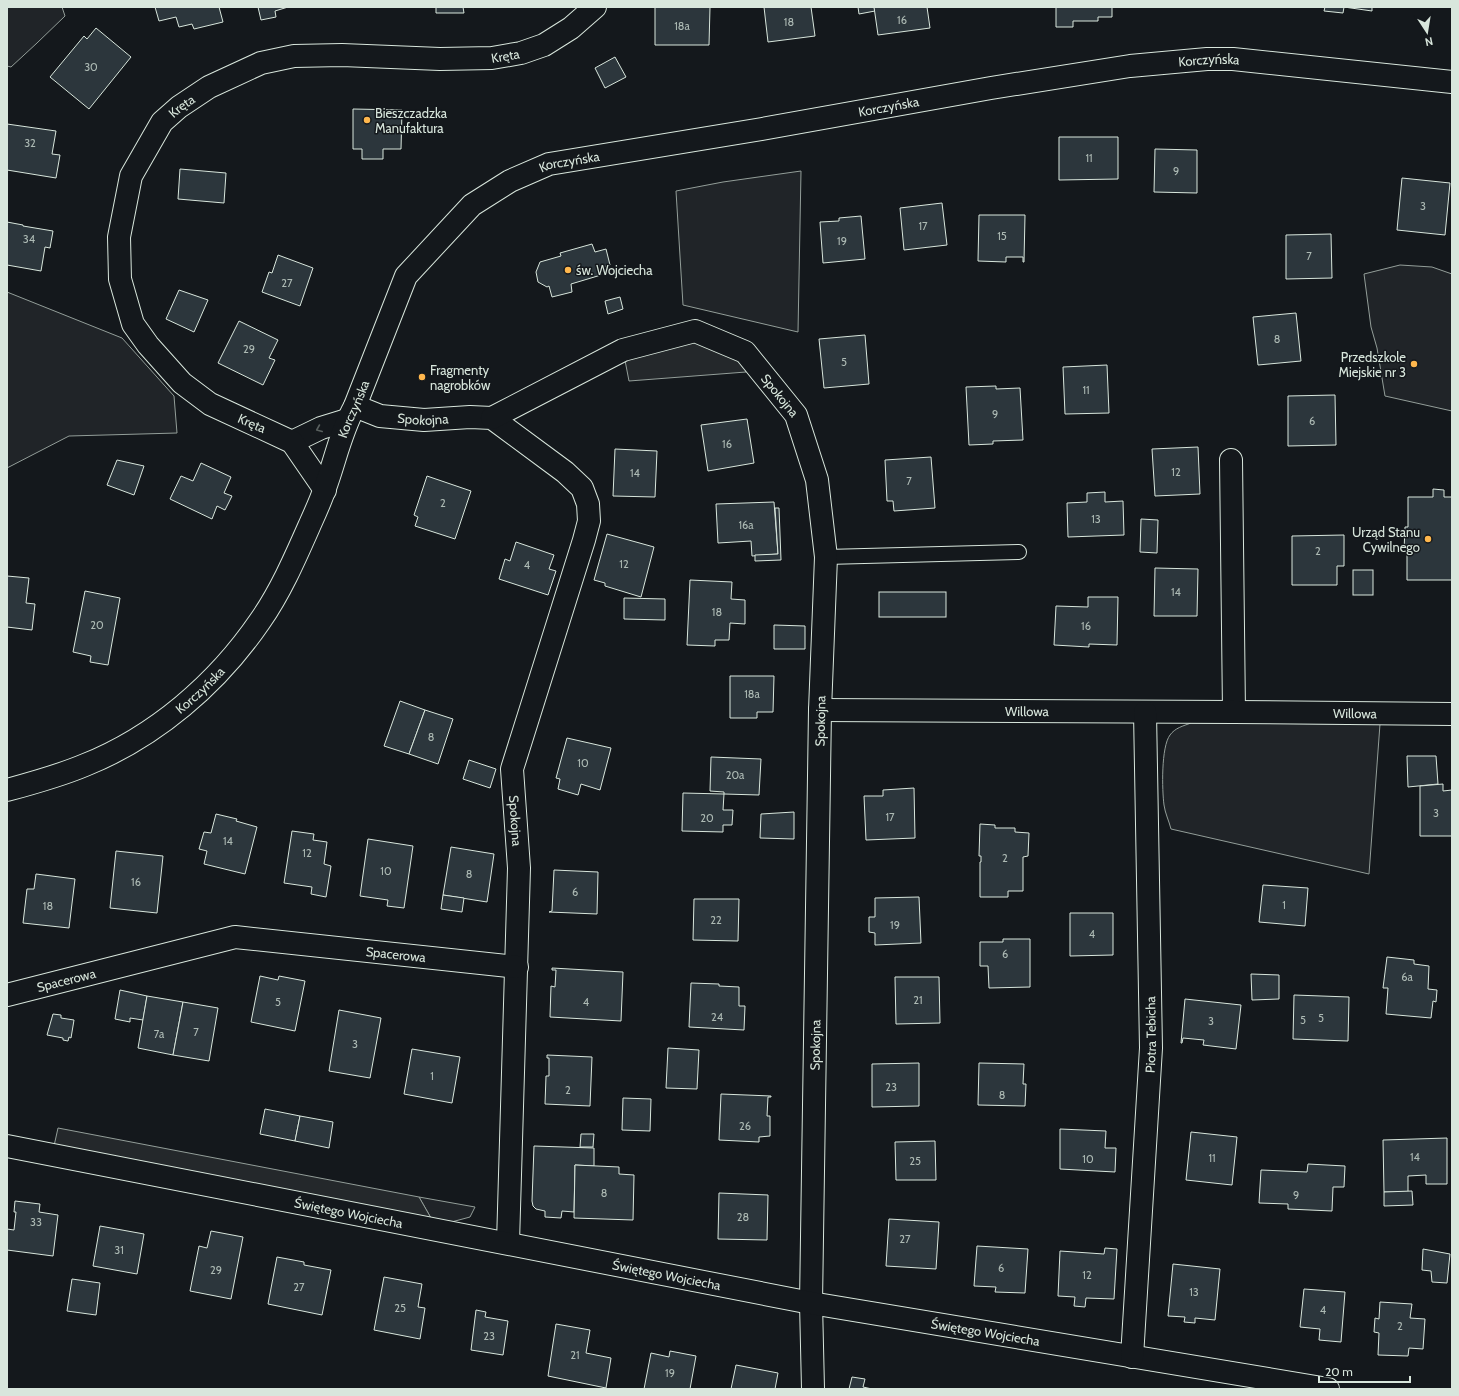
<svg xmlns="http://www.w3.org/2000/svg" width="1459" height="1396" viewBox="0 0 1459 1396" font-family="Cabin,sans-serif">
	<style>
		.green { fill: #202428; stroke: #939e99 }
		.parking { fill: #24282b; stroke: #939e99 }
		.building { fill: #2c363c; stroke: #d8e6dc }
		.lines { fill: none; stroke-linecap: round; stroke-linejoin: round }
		.service-casing { stroke: #d8e6dc; stroke-width: 16 }
		.minor-casing { stroke: #d8e6dc; stroke-width: 24 }
		.secondary-casing { stroke: #d8e6dc; stroke-width: 24 }
		.service { stroke: #14181c; stroke-width: 14 }
		.minor { stroke: #14181c; stroke-width: 22 }
		.secondary { stroke: #14181c; stroke-width: 22 }
		.oneway { stroke: #59605f }
		.poi-dot { fill: #ffb74d; stroke: #14181c; stroke-width: 1.5 }
		.labels { text-anchor: middle; stroke-width: 3; stroke-linejoin: round; paint-order: stroke }
		.number-label { font-size: 11px; fill: #adbab4 }
		.street-label { font-size: 13px; fill: #d8e6dc; stroke: #14181c }
		.poi-label { font-size: 13px; fill: #d8e6dc; stroke: #14181c; text-anchor: start }
	</style>
	<rect width="100%" height="100%" fill="#14181c"/>
	<!-- green -->
	<g class="green">
		<polygon points="7,7 62,7 65,16 37,43 11,67 7,66"/>
		<polygon points="801,171 798,332 683,305 676,191 723,182"/>
		<polygon points="1400,265 1432,267 1452,274 1452,411 1385,396 1377,348 1371,327 1364,274"/>
		<polygon points="7,292 122,338 174,396 177,433 69,436 7,468"/>
		<path d="M1191,723L1380,724L1369,874L1171,829C1169,821 1165,813 1164,805C1162,790 1161,747 1170,735C1175,728 1183,726 1191,723Z"/>
		<polygon points="419,1197 475,1207 470,1217 444,1224 431,1218"/>
	</g>
	<!-- parking -->
	<g class="parking">
		<polygon points="695,331 745,352 746,372 629,381 623,350"/>
		<polygon points="58,1128 419,1197 431,1218 54,1146"/>
	</g>
	<!-- building -->
	<g class="building">
		<polygon points="155,7 219,7 223,22 194,29 192,24 179,27 176,17 159,21"/>
		<polygon points="258,7 288,7 275,11 276,17 261,20"/>
		<polygon points="436,7 463,7 464,13 436,13"/>
		<polygon points="655,7 710,7 709,45 655,45"/>
		<polygon points="764,7 811,7 815,36 768,42"/>
		<polygon points="858,7 874,7 875,11 859,14"/>
		<polygon points="874,7 927,7 930,28 878,35"/>
		<polygon points="1056,7 1112,7 1112,17 1098,17 1098,21 1073,21 1073,27 1056,27"/>
		<polygon points="1325,7 1372,7 1372,11 1344,7 1343,13 1324,11"/>
		<polygon points="96,28 131,57 89,109 50,77 84,36 87,39"/>
		<polygon points="615,57 626,77 605,88 595,68"/>
		<polygon points="353,109 402,110 401,149 383,149 383,159 362,159 362,149 353,149"/>
		<polygon points="7,124 56,131 52,154 60,155 56,178 7,170"/>
		<polygon points="1059,137 1118,137 1118,179 1059,180"/>
		<polygon points="1155,149 1197,150 1197,193 1154,192"/>
		<polygon points="180,169 226,173 224,203 178,199"/>
		<polygon points="1402,178 1450,183 1445,235 1397,230"/>
		<polygon points="942,203 947,245 904,250 900,208"/>
		<polygon points="979,215 1025,215 1024,262 1023,262 1023,257 1006,257 1006,262 978,261"/>
		<polygon points="861,216 865,259 823,263 820,222 839,221 839,218"/>
		<polygon points="7,222 23,225 23,226 53,231 50,248 45,247 41,271 7,265"/>
		<polygon points="1331,234 1332,278 1286,279 1286,235"/>
		<polygon points="592,244 595,252 606,249 610,265 599,268 601,275 571,284 572,292 552,297 549,286 547,287 538,282 536,272 540,262 561,256 560,253"/>
		<polygon points="278,255 313,268 300,306 262,292 269,272 272,273"/>
		<polygon points="179,290 208,300 194,332 166,319"/>
		<polygon points="620,297 623,309 608,314 605,301"/>
		<polygon points="1296,313 1301,361 1258,365 1253,317"/>
		<polygon points="239,321 278,340 269,358 275,360 263,385 218,363"/>
		<polygon points="865,335 869,384 824,388 819,339"/>
		<polygon points="1107,365 1109,413 1065,414 1063,367"/>
		<polygon points="996,386 996,389 1020,388 1023,440 993,441 993,444 969,445 966,387"/>
		<polygon points="1335,395 1336,445 1288,446 1288,396"/>
		<polygon points="747,419 754,463 708,471 701,425"/>
		<polygon points="1198,447 1200,494 1155,496 1152,449"/>
		<polygon points="615,449 657,451 655,497 613,496"/>
		<polygon points="931,457 935,508 894,511 893,501 887,501 885,460"/>
		<polygon points="117,460 144,466 134,495 107,485"/>
		<polygon points="201,463 231,477 224,493 232,496 225,510 217,506 212,519 170,499 181,476 193,481"/>
		<polygon points="427,476 471,491 455,539 415,526 418,517 414,515"/>
		<polygon points="1433,489 1444,490 1444,497 1452,497 1452,580 1407,580 1407,551 1404,551 1405,527 1408,527 1408,497 1433,497"/>
		<polygon points="1105,492 1105,502 1123,501 1124,535 1068,537 1067,503 1087,502 1087,493"/>
		<polygon points="774,502 778,554 752,556 751,541 718,543 716,504"/>
		<polygon points="775,508 779,508 781,560 755,561 755,555 778,554"/>
		<polygon points="1141,519 1158,520 1157,553 1140,552"/>
		<polygon points="607,534 654,547 641,597 605,586 605,583 594,580"/>
		<polygon points="1344,535 1344,566 1337,566 1337,585 1292,585 1292,536"/>
		<polygon points="516,542 554,555 549,569 556,571 548,595 499,579 505,559 510,561"/>
		<polygon points="1155,568 1198,569 1197,616 1154,616"/>
		<rect x="1353" y="570" width="20" height="25"/>
		<polygon points="7,576 29,578 26,603 35,604 32,630 7,627"/>
		<polygon points="690,580 732,582 731,599 745,600 745,624 730,623 729,640 715,640 715,646 687,645"/>
		<polygon points="85,591 120,598 108,665 90,662 91,656 73,652"/>
		<rect x="879" y="592" width="67" height="25"/>
		<polygon points="1088,597 1118,597 1117,645 1089,644 1089,647 1054,645 1056,606 1088,607"/>
		<polygon points="624,598 665,599 665,620 624,619"/>
		<polygon points="774,625 805,626 805,649 774,649"/>
		<polygon points="730,676 774,676 773,712 757,712 757,718 730,718"/>
		<polygon points="400,701 425,710 409,754 384,746"/>
		<polygon points="425,710 453,719 438,764 409,754"/>
		<polygon points="567,738 611,748 600,790 581,784 578,795 558,789 560,779 556,778"/>
		<polygon points="1407,756 1436,756 1438,784 1408,787"/>
		<polygon points="711,757 761,759 759,795 724,794 724,792 710,791"/>
		<polygon points="469,760 496,769 490,788 463,779"/>
		<polygon points="1443,784 1443,791 1452,790 1452,836 1420,836 1420,786"/>
		<polygon points="914,788 915,838 866,840 864,796 883,796 883,790"/>
		<polygon points="683,793 724,794 723,810 733,810 732,825 723,825 723,832 682,831"/>
		<polygon points="794,812 794,839 760,838 761,814"/>
		<polygon points="216,814 237,819 236,821 257,827 245,874 204,864 207,851 199,849 204,832 211,833"/>
		<polygon points="980,824 995,825 995,828 1015,828 1015,832 1029,833 1028,856 1023,857 1023,891 1008,891 1008,897 980,897 980,862 981,862 981,856 979,856"/>
		<polygon points="292,831 314,834 313,840 327,842 324,864 331,866 326,897 311,894 312,887 284,883"/>
		<polygon points="368,839 413,846 404,908 387,906 388,900 360,896"/>
		<polygon points="451,847 494,854 487,902 443,895"/>
		<polygon points="116,851 163,856 157,913 110,908"/>
		<polygon points="554,870 598,872 597,914 549,912 552,911"/>
		<polygon points="36,874 75,879 69,928 23,923 27,889 34,889"/>
		<polygon points="1263,885 1308,888 1305,926 1259,922"/>
		<polygon points="443,895 464,898 462,912 441,909"/>
		<polygon points="919,897 921,943 875,945 875,933 869,932 869,917 875,917 875,898"/>
		<polygon points="694,899 739,899 738,941 693,940"/>
		<polygon points="1070,913 1113,913 1113,955 1070,956"/>
		<polygon points="1003,939 1030,939 1030,987 989,988 988,966 980,966 980,942 1003,942"/>
		<polygon points="1387,957 1414,960 1414,964 1429,966 1428,989 1437,990 1436,1002 1433,1001 1431,1018 1386,1014 1388,988 1383,988"/>
		<polygon points="552,968 623,972 621,1021 550,1017 551,986 555,987 556,970 552,970"/>
		<polygon points="1251,974 1279,975 1279,999 1252,1000"/>
		<polygon points="260,976 278,980 279,976 305,981 295,1031 251,1022"/>
		<polygon points="895,977 939,977 940,1023 896,1024"/>
		<polygon points="691,983 719,984 719,986 739,987 739,1006 745,1006 744,1030 689,1027"/>
		<polygon points="120,990 147,996 143,1020 130,1018 130,1022 115,1019"/>
		<polygon points="1294,995 1349,997 1348,1041 1293,1039"/>
		<polygon points="147,996 183,1002 173,1055 138,1048"/>
		<polygon points="1185,999 1241,1005 1236,1049 1203,1045 1204,1040 1183,1038 1182,1043 1181,1043"/>
		<polygon points="183,1002 218,1008 209,1061 173,1055"/>
		<polygon points="339,1010 381,1018 370,1078 329,1071"/>
		<polygon points="53,1014 61,1015 61,1018 74,1020 71,1038 69,1037 68,1041 63,1040 63,1038 47,1035"/>
		<polygon points="668,1048 699,1050 697,1089 666,1088"/>
		<polygon points="412,1049 460,1057 452,1103 404,1094"/>
		<polygon points="547,1055 592,1057 590,1106 545,1104 546,1076 549,1076 549,1058 547,1058"/>
		<polygon points="919,1063 919,1106 872,1107 872,1064"/>
		<polygon points="979,1063 1024,1064 1023,1084 1026,1084 1025,1106 978,1105"/>
		<polygon points="721,1094 771,1096 771,1097 768,1097 767,1116 770,1116 770,1136 759,1137 759,1142 719,1140"/>
		<polygon points="623,1098 651,1099 650,1131 622,1130"/>
		<polygon points="265,1109 300,1116 295,1141 260,1134"/>
		<polygon points="300,1116 333,1122 329,1148 295,1141"/>
		<polygon points="1060,1129 1106,1131 1105,1148 1116,1148 1115,1172 1060,1169"/>
		<polygon points="1191,1132 1237,1137 1232,1185 1186,1180"/>
		<polygon points="581,1134 594,1134 593,1147 580,1147"/>
		<polygon points="1447,1138 1447,1184 1426,1184 1426,1175 1408,1176 1408,1192 1384,1192 1383,1140"/>
		<polygon points="935,1141 936,1180 896,1180 895,1142"/>
		<polygon points="534,1146 594,1148 594,1166 575,1165 574,1212 562,1211 561,1218 545,1217 545,1211 536,1209 533,1206 532,1201"/>
		<polygon points="1308,1164 1345,1166 1344,1187 1333,1187 1332,1211 1288,1209 1288,1204 1259,1203 1261,1170 1307,1172"/>
		<polygon points="575,1165 619,1167 619,1174 634,1175 633,1220 574,1218"/>
		<polygon points="1412,1191 1413,1205 1384,1206 1384,1192"/>
		<polygon points="719,1193 768,1195 767,1240 718,1239"/>
		<polygon points="15,1201 40,1204 39,1212 58,1215 53,1256 7,1250 7,1229 14,1230 16,1212 14,1212"/>
		<polygon points="889,1219 939,1222 936,1269 886,1266"/>
		<polygon points="100,1226 144,1234 137,1274 93,1266"/>
		<polygon points="211,1231 243,1237 231,1299 190,1291 199,1246 207,1248"/>
		<polygon points="977,1246 1028,1249 1025,1293 995,1292 996,1287 974,1286"/>
		<polygon points="1105,1248 1117,1249 1114,1299 1086,1298 1085,1307 1074,1306 1075,1297 1058,1296 1060,1251 1104,1254"/>
		<polygon points="1423,1249 1450,1254 1447,1283 1432,1282 1431,1271 1422,1270"/>
		<polygon points="277,1257 304,1262 304,1265 331,1270 322,1315 268,1304"/>
		<polygon points="1173,1264 1220,1269 1215,1320 1195,1318 1195,1323 1184,1322 1185,1317 1168,1316"/>
		<polygon points="384,1277 422,1284 418,1307 425,1308 420,1339 374,1330"/>
		<polygon points="72,1279 100,1283 96,1315 67,1311"/>
		<polygon points="1304,1289 1345,1292 1341,1342 1319,1340 1320,1329 1300,1327"/>
		<polygon points="1380,1302 1412,1304 1410,1318 1425,1319 1423,1349 1409,1348 1408,1356 1378,1355 1379,1333 1374,1332 1375,1318 1379,1319"/>
		<polygon points="476,1310 486,1312 485,1317 508,1321 503,1355 471,1350"/>
		<polygon points="556,1324 590,1330 586,1353 611,1358 606,1388 548,1376"/>
		<polygon points="670,1351 696,1356 690,1389 644,1389 651,1353 669,1357"/>
		<polygon points="736,1365 778,1373 775,1389 731,1389"/>
		<polygon points="852,1377 865,1379 863,1387 872,1389 849,1389"/>
	</g>
	<g class="lines">
		<defs>
			<polyline id="service" points="826,557 1019,552"/>
			<g id="minor">
				<path id="s1" d="M355,406L380,416L424,420L470,417L492,418L565,472L582,488L588,504L589,521L584,540L512,769L519,868L508,1243"/>
				<path id="s2" d="M492,418L623,350L695,331L745,352L796,415L817,480L826,557L820,710L811,1303L813,1389"/>
				<polyline points="292,442 321,428 347,420"/>
				<polyline points="1231,460 1234,712"/>
				<path id="s3" d="M325,490L292,442L210,404L182,383L148,345L133,324L120,279L119,237L131,176L162,122L179,107L209,87L261,63L294,56L342,55L440,59L492,58L521,53L544,45L571,28L595,7"/>
				<path id="s4" d="M820,710L1234,712L1452,714"/>
				<path id="s5" d="M7,995L235,937L517,967"/>
				<path id="s6" d="M7,1146L811,1303L1328,1389"/>
				<path id="s7" d="M1132,1357L1151,1048L1145,712"/>
			</g>
			<g id="secondary">
				<path id="s8" d="M7,790C33,783 59,776 85,765C155,737 217,684 260,621C281,591 296,556 311,522C316,511 321,500 325,488C335,461 341,431 355,406L406,276L472,205L510,181L549,164L762,129L991,88L1130,66L1207,59H1233L1452,82"/>
			</g>
		</defs>
		<!-- service casing -->
		<use href="#service" class="service-casing"/>
		<!-- minor casing -->
		<use href="#minor" class="minor-casing"/>
		<!-- secondary casing -->
		<use href="#secondary" class="secondary-casing"/>
		<!-- service -->
		<use href="#service" class="service"/>
		<!-- minor -->
		<use href="#minor" class="minor"/>
		<!-- secondary -->
		<use href="#secondary" class="secondary"/>
	</g>
	<!-- one-way arrows -->
	<defs><path id="oneway-chevron" d="M-2-3.5L2.5 0L-2 3.5" fill="none" stroke-width="1.6" stroke-linecap="round" stroke-linejoin="round"/></defs>
	<use class="oneway" href="#oneway-chevron" transform="translate(319 429) rotate(157)"/>
	<!-- markers -->
	<g class="poi-dot">
		<circle cx="367" cy="120" r="4"/>
		<circle cx="568" cy="270" r="4"/>
		<circle cx="1414" cy="364" r="4"/>
		<circle cx="422" cy="377" r="4"/>
		<circle cx="1428" cy="539" r="4"/>
	</g>
	<g class="labels">
		<!-- number labels -->
		<g class="number-label">
			<text x="902" y="24">16</text>
			<text x="789" y="26">18</text>
			<text x="682" y="30">18a</text>
			<text x="91" y="71">30</text>
			<text x="30" y="147">32</text>
			<text x="1089" y="162">11</text>
			<text x="1176" y="175">9</text>
			<text x="1423" y="210">3</text>
			<text x="923" y="230">17</text>
			<text x="1002" y="240">15</text>
			<text x="29" y="243">34</text>
			<text x="842" y="245">19</text>
			<text x="1309" y="260">7</text>
			<text x="287" y="287">27</text>
			<text x="1277" y="343">8</text>
			<text x="249" y="353">29</text>
			<text x="844" y="366">5</text>
			<text x="1086" y="394">11</text>
			<text x="995" y="418">9</text>
			<text x="1312" y="425">6</text>
			<text x="727" y="448">16</text>
			<text x="1176" y="476">12</text>
			<text x="635" y="477">14</text>
			<text x="909" y="485">7</text>
			<text x="443" y="507">2</text>
			<text x="1096" y="523">13</text>
			<text x="746" y="529">16a</text>
			<text x="1318" y="555">2</text>
			<text x="624" y="568">12</text>
			<text x="527" y="569">4</text>
			<text x="1176" y="596">14</text>
			<text x="717" y="616">18</text>
			<text x="97" y="629">20</text>
			<text x="1086" y="630">16</text>
			<text x="752" y="698">18a</text>
			<text x="431" y="741">8</text>
			<text x="583" y="767">10</text>
			<text x="735" y="779">20a</text>
			<text x="1436" y="817">3</text>
			<text x="890" y="821">17</text>
			<text x="707" y="822">20</text>
			<text x="228" y="845">14</text>
			<text x="307" y="857">12</text>
			<text x="1005" y="862">2</text>
			<text x="386" y="875">10</text>
			<text x="469" y="878">8</text>
			<text x="136" y="886">16</text>
			<text x="575" y="896">6</text>
			<text x="1284" y="909">1</text>
			<text x="48" y="910">18</text>
			<text x="716" y="924">22</text>
			<text x="895" y="929">19</text>
			<text x="1092" y="938">4</text>
			<text x="1005" y="958">6</text>
			<text x="1407" y="981">6a</text>
			<text x="918" y="1004">21</text>
			<text x="278" y="1006">5</text>
			<text x="586" y="1006">4</text>
			<text x="717" y="1021">24</text>
			<text x="1321" y="1022">5</text>
			<text x="1303" y="1024">5</text>
			<text x="1211" y="1025">3</text>
			<text x="196" y="1036">7</text>
			<text x="159" y="1038">7a</text>
			<text x="355" y="1048">3</text>
			<text x="432" y="1080">1</text>
			<text x="891" y="1091">23</text>
			<text x="568" y="1094">2</text>
			<text x="1002" y="1099">8</text>
			<text x="745" y="1130">26</text>
			<text x="1415" y="1161">14</text>
			<text x="1212" y="1162">11</text>
			<text x="1088" y="1163">10</text>
			<text x="915" y="1165">25</text>
			<text x="604" y="1197">8</text>
			<text x="1296" y="1199">9</text>
			<text x="743" y="1221">28</text>
			<text x="36" y="1226">33</text>
			<text x="905" y="1243">27</text>
			<text x="119" y="1254">31</text>
			<text x="1001" y="1272">6</text>
			<text x="216" y="1274">29</text>
			<text x="1087" y="1279">12</text>
			<text x="299" y="1291">27</text>
			<text x="1194" y="1296">13</text>
			<text x="400" y="1312">25</text>
			<text x="1323" y="1314">4</text>
			<text x="1400" y="1330">2</text>
			<text x="489" y="1340">23</text>
			<text x="575" y="1359">21</text>
			<text x="670" y="1377">19</text>
		</g>
		<!-- street labels -->
		<g class="street-label">
			<text dy="5" stroke="none"><textPath href="#s3" startOffset="835">Kręta</textPath></text>
			<text dy="5" stroke="none"><textPath href="#s8" startOffset="1540">Korczyńska</textPath></text>
			<text dy="5" stroke="none"><textPath href="#s8" startOffset="1216">Korczyńska</textPath></text>
			<text dy="5" stroke="none"><textPath href="#s3" startOffset="499">Kręta</textPath></text>
			<text dy="5" stroke="none"><textPath href="#s8" startOffset="892">Korczyńska</textPath></text>
			<text dy="5" stroke="none"><textPath href="#s2" startOffset="332">Spokojna</textPath></text>
			<text dy="5" stroke="none"><textPath href="#s8" startOffset="544">Korczyńska</textPath></text>
			<text dy="5" stroke="none"><textPath href="#s1" startOffset="70">Spokojna</textPath></text>
			<text transform="translate(252 423) rotate(24)" y="5">Kręta</text>
			<text dy="5" stroke="none"><textPath href="#s8" startOffset="220">Korczyńska</textPath></text>
			<text dy="5" stroke="none"><textPath href="#s4" startOffset="207">Willowa</textPath></text>
			<text dy="5" stroke="none"><textPath href="#s4" startOffset="535">Willowa</textPath></text>
			<text transform="translate(820 721) rotate(-89)" y="5">Spokojna</text>
			<text dy="5" stroke="none"><textPath href="#s1" startOffset="599">Spokojna</textPath></text>
			<text dy="5" stroke="none"><textPath href="#s5" startOffset="397">Spacerowa</textPath></text>
			<text dy="5" stroke="none"><textPath href="#s5" startOffset="61">Spacerowa</textPath></text>
			<text dy="5" stroke="none"><textPath href="#s7" startOffset="323">Piotra Tebicha</textPath></text>
			<text transform="translate(815 1045) rotate(-89)" y="5">Spokojna</text>
			<text dy="5" stroke="none"><textPath href="#s6" startOffset="348">Świętego Wojciecha</textPath></text>
			<text dy="5" stroke="none"><textPath href="#s6" startOffset="672">Świętego Wojciecha</textPath></text>
			<text dy="5" stroke="none"><textPath href="#s6" startOffset="996">Świętego Wojciecha</textPath></text>
		</g>
		<!-- poi labels -->
		<g class="poi-label">
			<text x="375" y="118">Bieszczadzka<tspan x="375" dy="15">Manufaktura</tspan></text>
			<text x="576" y="275">św. Wojciecha</text>
			<text x="1406" y="362" text-anchor="end">Przedszkole<tspan x="1406" dy="15">Miejskie nr 3</tspan></text>
			<text x="430" y="375">Fragmenty<tspan x="430" dy="15">nagrobków</tspan></text>
			<text x="1420" y="537" text-anchor="end">Urząd Stanu<tspan x="1420" dy="15">Cywilnego</tspan></text>
		</g>
	</g>
	<!-- border -->
	<rect width="1459" height="1396" fill="none" stroke="#d8e6dc" stroke-width="16"/>
	<!-- north arrow -->
	<g transform="translate(1427 32) rotate(168)" stroke="#14181c" stroke-width="3" paint-order="stroke">
	<path d="M0-3L7 15L0 10L-7 15Z" fill="#d8e6dc"/>
	<text y="-6" font-size="11" font-weight="bold" text-anchor="middle" fill="#d8e6dc">N</text>
	</g>
	<!-- scale -->
	<path d="M1319 1376v6h91v-6" fill="none" stroke="#d8e6dc" stroke-width="2"/>
	<text x="1325" y="1376" font-size="12" fill="#d8e6dc" stroke="#14181c" stroke-width="3" paint-order="stroke">20 m</text>
</svg>
